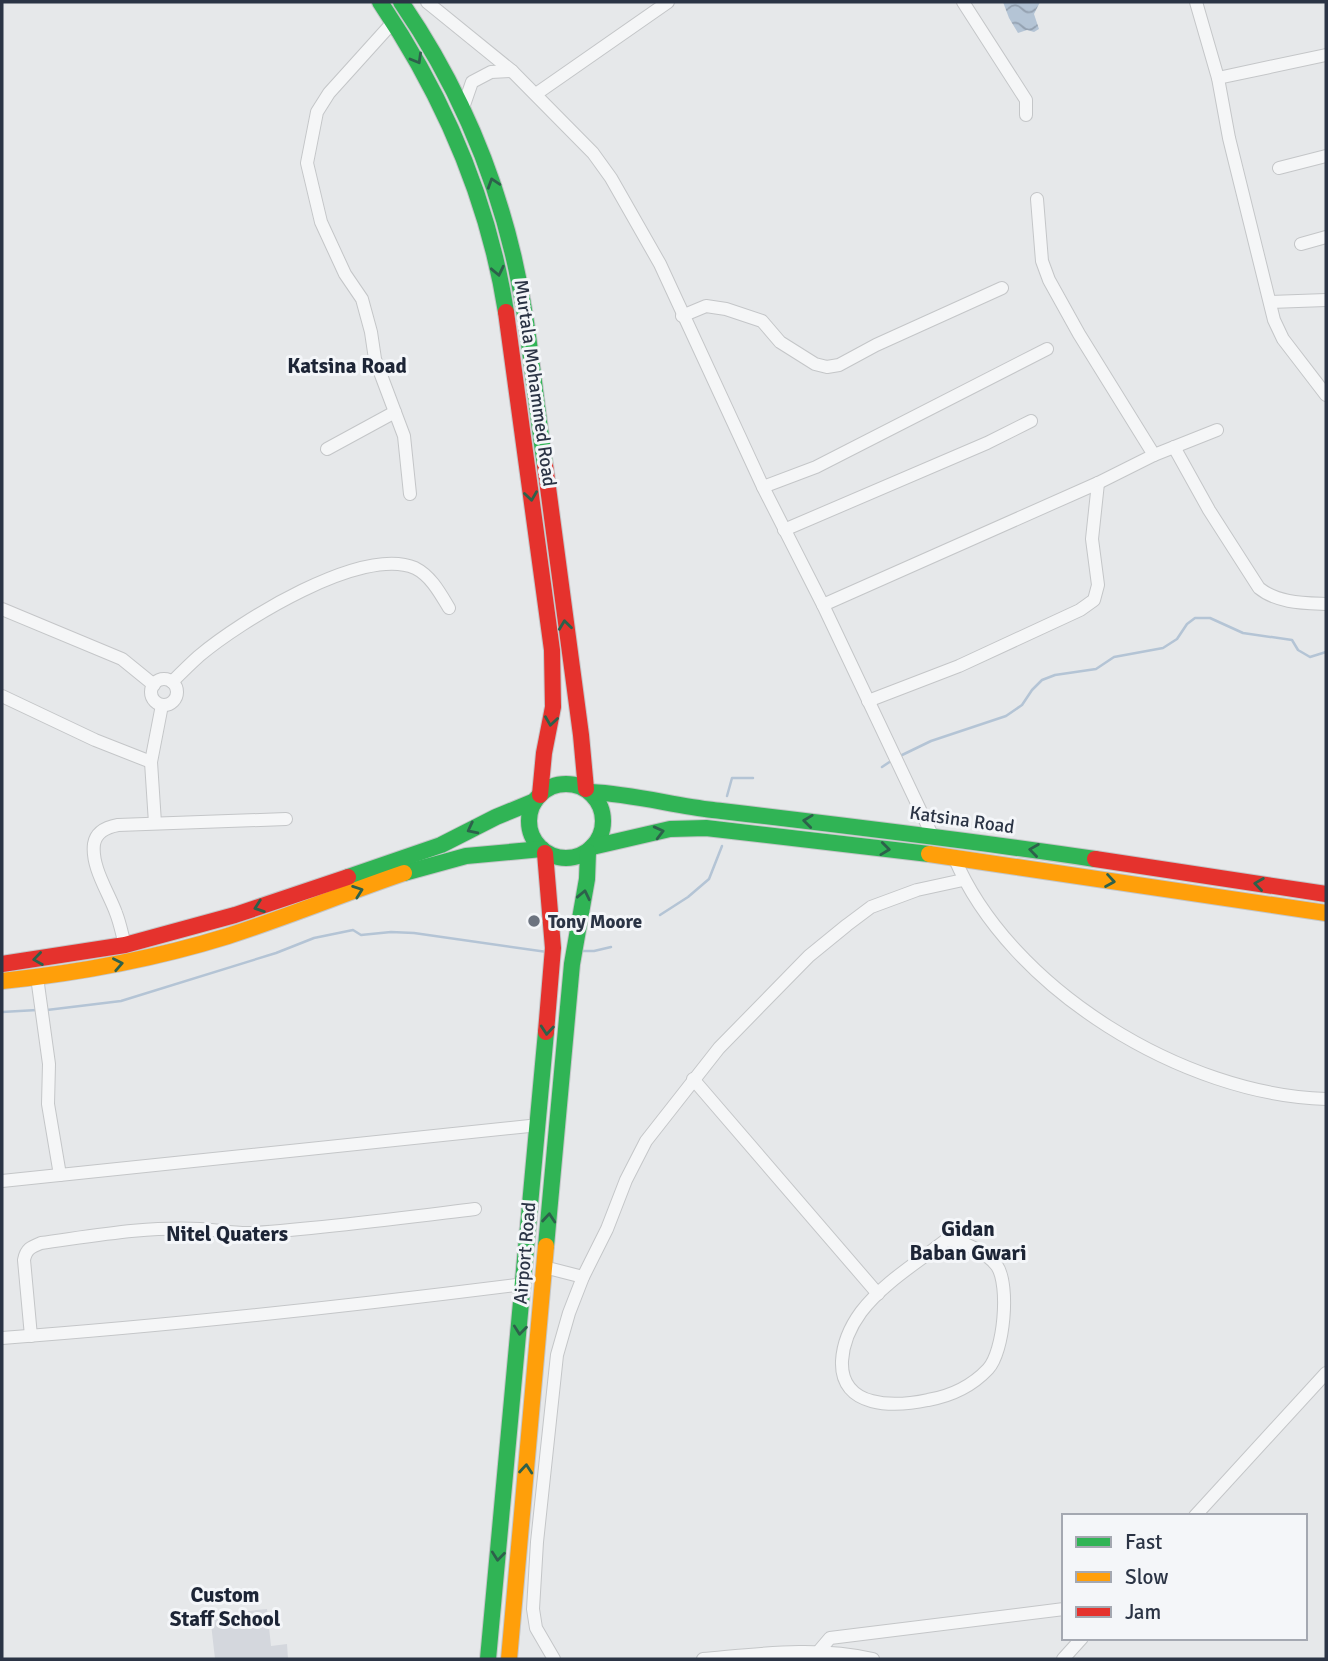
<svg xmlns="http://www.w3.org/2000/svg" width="1328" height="1661" viewBox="0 0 1328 1661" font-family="Signika,sans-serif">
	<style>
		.built { fill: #d4d7dd }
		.water { fill: url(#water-waves) }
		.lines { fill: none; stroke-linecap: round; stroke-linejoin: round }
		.stream { stroke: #b4c4d5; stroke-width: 2.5 }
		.street-casing { stroke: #c4c6c8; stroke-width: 14 }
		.fast-casing { stroke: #c4c6c8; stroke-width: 18 }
		.slow-casing { stroke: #c4c6c8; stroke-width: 18 }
		.jam-casing { stroke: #c4c6c8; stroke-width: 18 }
		.street { stroke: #f5f6f7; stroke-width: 12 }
		.fast { stroke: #30b455; stroke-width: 16 }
		.slow { stroke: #ff9f0a; stroke-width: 16 }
		.jam { stroke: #e5322d; stroke-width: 16 }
		.oneway { stroke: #2d614b }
		.poi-dot { fill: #6c737f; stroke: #f4f6f9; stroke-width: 2.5 }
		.labels { text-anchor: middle; stroke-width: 6; stroke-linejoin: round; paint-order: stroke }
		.street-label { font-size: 19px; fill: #2b3445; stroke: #f4f6f9 }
		.poi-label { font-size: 19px; font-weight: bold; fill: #2b3445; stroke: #f4f6f9; text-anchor: start }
		.neighbourhood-label { font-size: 21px; font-weight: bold; fill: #1d2536; stroke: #f4f6f9 }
	</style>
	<defs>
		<pattern id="water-waves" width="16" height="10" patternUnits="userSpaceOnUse" patternTransform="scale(1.75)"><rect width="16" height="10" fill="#b4c4d5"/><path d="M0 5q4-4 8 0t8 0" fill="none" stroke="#93a0af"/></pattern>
	</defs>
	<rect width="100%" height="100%" fill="#e6e8ea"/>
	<!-- built -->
	<polygon class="built" points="267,1609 271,1646 287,1644 288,1659 215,1659 210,1615"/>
	<!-- water -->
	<polygon class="water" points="1003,2 1040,2 1034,14 1039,29 1034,32 1027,30 1018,33 1009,18"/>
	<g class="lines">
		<!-- stream -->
		<g class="stream">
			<polyline points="900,756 931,741 1006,716 1022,705 1032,690 1042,680 1055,675 1096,669 1114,657 1163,648 1177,639 1187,624 1195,618 1210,618 1243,633 1292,640 1298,650 1310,657 1326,652"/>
			<polyline points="882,767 891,761"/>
			<polyline points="727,796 732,778 753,778"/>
			<polyline points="660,915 688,897 709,879 722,846"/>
			<polyline points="582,951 594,951 611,947"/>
			<polyline points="47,1010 121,1001 276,953 314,938 353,930 361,935 391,932 414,933 547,952"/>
			<polyline points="2,1012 37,1010"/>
		</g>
		<defs>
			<g id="street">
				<polyline points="427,2 512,71 593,153 611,178 660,264 763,487 823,605 932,835"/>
				<polyline points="963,2 1026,100 1026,115"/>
				<polyline points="1196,2 1218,78 1229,138 1274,320 1283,339 1326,395"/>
				<polyline points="394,21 329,93 317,112 307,163 321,222 345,274 362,299 371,332 375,359 404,436 410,494"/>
				<polyline points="1218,78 1326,55"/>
				<polyline points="536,94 668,2"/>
				<polyline points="464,105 472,82 491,72 512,71"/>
				<polyline points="1279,168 1326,156"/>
				<polyline points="1037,199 1042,261 1049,280 1079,334 1154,455"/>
				<polyline points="1301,244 1326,237"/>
				<polyline points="1270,302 1326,300"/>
				<polyline points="682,316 706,306 726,309 762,321 780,342 815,364 827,367 839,365 876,345 1002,288"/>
				<path d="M1174,447L1209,510L1259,588C1277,603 1304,603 1326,604"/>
				<polyline points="327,449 395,412"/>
				<polyline points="763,487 816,467 1047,349"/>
				<polyline points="784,530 987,443 1031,421"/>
				<polyline points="823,605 1098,483 1154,455 1217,430"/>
				<polyline points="2,609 122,659 154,685"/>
				<circle cx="164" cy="692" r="13"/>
				<path d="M172,682C181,673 190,664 199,656C239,622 362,545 415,568C431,576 440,593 449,608"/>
				<polyline points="2,696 95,740 151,762"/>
				<polyline points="868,701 959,666 1080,610 1094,600 1098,585 1092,539 1098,483"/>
				<polyline points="155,823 151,762 162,705"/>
				<path d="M954,857C1010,990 1185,1095 1326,1099"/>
				<path d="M125,945C122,934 120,923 116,913C109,893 91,867 94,844C96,832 107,827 118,825L286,819"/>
				<polyline points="37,977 49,1064 48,1104 60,1175"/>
				<polyline points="693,1079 878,1294"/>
				<polyline points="2,1181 539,1125"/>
				<path d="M946,1240C964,1241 985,1251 997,1266C1010,1285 1004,1352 988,1369C972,1386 951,1396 928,1400C895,1407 840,1409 842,1361C843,1343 850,1327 861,1312C883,1283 918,1262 946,1240Z"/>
				<polyline points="544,1267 583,1277"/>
				<path d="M31,1336L24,1260C26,1249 31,1247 41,1243C93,1236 147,1226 200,1229C218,1230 235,1234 253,1233C327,1228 402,1218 475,1209"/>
				<path d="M2,1338C176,1325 350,1306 524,1284"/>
				<polyline points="1195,1516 1326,1373"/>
				<polyline points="819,1651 830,1638 1064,1609"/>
				<polyline points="554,1659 536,1628 533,1609 537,1542 557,1355 569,1313 583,1277 607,1229 626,1180 646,1141 719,1048 809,956 847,925 871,907 917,890 963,880"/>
				<path d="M703,1659C760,1654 816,1646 873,1659"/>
				<polyline points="1063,1659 1082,1638"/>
			</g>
			<g id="fast">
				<path d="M380,2C444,97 488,198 506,312"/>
				<path d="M401,2C467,98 509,207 526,322C533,370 538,418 545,465"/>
				<circle cx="566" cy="821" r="37"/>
				<path d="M591,792C632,794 672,805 713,810C840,825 968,840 1095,859"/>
				<polyline points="592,847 670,829 706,828 929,854"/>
				<polyline points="404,873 466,856 542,849"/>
				<polyline points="348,877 441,845 496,817 535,801"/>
				<polyline points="546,1246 572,964 587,879 588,852"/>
				<polyline points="488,1659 546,1032"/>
			</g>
			<g id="slow">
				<polyline points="929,854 1326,913"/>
				<path d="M2,981C78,973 154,959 228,936C287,917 345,893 404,873"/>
				<polyline points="509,1659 546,1246"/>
			</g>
			<g id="jam">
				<polyline points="506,312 552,650 553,707 544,753 540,795"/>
				<polyline points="545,465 581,735 586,789"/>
				<polyline points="545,853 553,948 546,1032"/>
				<polyline points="1095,859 1326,894"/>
				<polyline points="2,964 125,945 235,915 348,877"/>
			</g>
		</defs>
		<!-- street casing -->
		<use href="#street" class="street-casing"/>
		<!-- fast casing -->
		<use href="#fast" class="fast-casing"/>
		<!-- slow casing -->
		<use href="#slow" class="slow-casing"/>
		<!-- jam casing -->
		<use href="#jam" class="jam-casing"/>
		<!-- street -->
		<use href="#street" class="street"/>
		<!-- fast -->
		<use href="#fast" class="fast"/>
		<!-- slow -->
		<use href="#slow" class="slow"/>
		<!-- jam -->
		<use href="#jam" class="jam"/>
	</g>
	<!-- one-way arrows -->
	<defs><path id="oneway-chevron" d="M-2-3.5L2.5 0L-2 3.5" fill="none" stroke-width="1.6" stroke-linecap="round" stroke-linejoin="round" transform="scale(1.75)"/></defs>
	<g class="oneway">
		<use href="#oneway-chevron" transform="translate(417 59) rotate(60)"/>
		<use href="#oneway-chevron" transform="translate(493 183) rotate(-108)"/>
		<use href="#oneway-chevron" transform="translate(498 271) rotate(78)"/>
		<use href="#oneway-chevron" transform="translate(531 496) rotate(82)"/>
		<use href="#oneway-chevron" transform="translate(565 625) rotate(-97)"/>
		<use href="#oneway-chevron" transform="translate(551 721) rotate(98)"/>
		<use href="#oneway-chevron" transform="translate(808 821) rotate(-173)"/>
		<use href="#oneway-chevron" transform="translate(472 829) rotate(153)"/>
		<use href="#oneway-chevron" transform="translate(659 832) rotate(-14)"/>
		<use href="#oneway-chevron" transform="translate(885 849) rotate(7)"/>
		<use href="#oneway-chevron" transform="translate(1034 850) rotate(-172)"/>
		<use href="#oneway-chevron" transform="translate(1110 881) rotate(9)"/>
		<use href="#oneway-chevron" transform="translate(1259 884) rotate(-172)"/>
		<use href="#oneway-chevron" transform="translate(358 891) rotate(-20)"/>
		<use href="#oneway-chevron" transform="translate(584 895) rotate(-78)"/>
		<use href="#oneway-chevron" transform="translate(259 907) rotate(161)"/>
		<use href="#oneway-chevron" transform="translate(38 959) rotate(172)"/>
		<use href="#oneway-chevron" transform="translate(118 964) rotate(-11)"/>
		<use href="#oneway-chevron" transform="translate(547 1030) rotate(95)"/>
		<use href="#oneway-chevron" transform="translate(549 1218) rotate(-85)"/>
		<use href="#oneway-chevron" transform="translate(520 1330) rotate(96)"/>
		<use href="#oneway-chevron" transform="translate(526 1469) rotate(-85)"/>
		<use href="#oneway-chevron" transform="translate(498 1556) rotate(96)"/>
	</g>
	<!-- markers -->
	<circle class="poi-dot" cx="534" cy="921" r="7"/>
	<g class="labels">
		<!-- street labels -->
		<g class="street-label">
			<text transform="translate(536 383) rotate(82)" y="7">Murtala Mohammed Road</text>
			<text transform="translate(962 819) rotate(8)" y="7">Katsina Road</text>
			<text transform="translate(524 1253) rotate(-85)" y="7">Airport Road</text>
		</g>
		<!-- poi labels -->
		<g class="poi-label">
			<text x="548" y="928">Tony Moore</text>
		</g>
		<!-- neighbourhood labels -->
		<g class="neighbourhood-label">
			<text x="347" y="373">Katsina Road</text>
			<text x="968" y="1236">Gidan<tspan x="968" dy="24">Baban Gwari</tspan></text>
			<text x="227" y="1241">Nitel Quaters</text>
			<text x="225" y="1602">Custom<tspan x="225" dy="24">Staff School</tspan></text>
		</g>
	</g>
	<!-- border -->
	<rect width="1328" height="1661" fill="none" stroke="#2b3445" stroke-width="7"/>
	<!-- legend -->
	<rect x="1062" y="1514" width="245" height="126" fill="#f4f6f9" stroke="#a4a8b1" stroke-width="2"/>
	<rect x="1076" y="1537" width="35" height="10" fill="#30b455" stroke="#a4a8b1" stroke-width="2"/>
	<text x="1125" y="1549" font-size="21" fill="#2b3445">Fast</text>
	<rect x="1076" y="1572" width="35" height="10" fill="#ff9f0a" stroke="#a4a8b1" stroke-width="2"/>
	<text x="1125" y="1584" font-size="21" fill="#2b3445">Slow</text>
	<rect x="1076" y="1607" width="35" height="10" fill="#e5322d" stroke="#a4a8b1" stroke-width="2"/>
	<text x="1125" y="1619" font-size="21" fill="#2b3445">Jam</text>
</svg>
